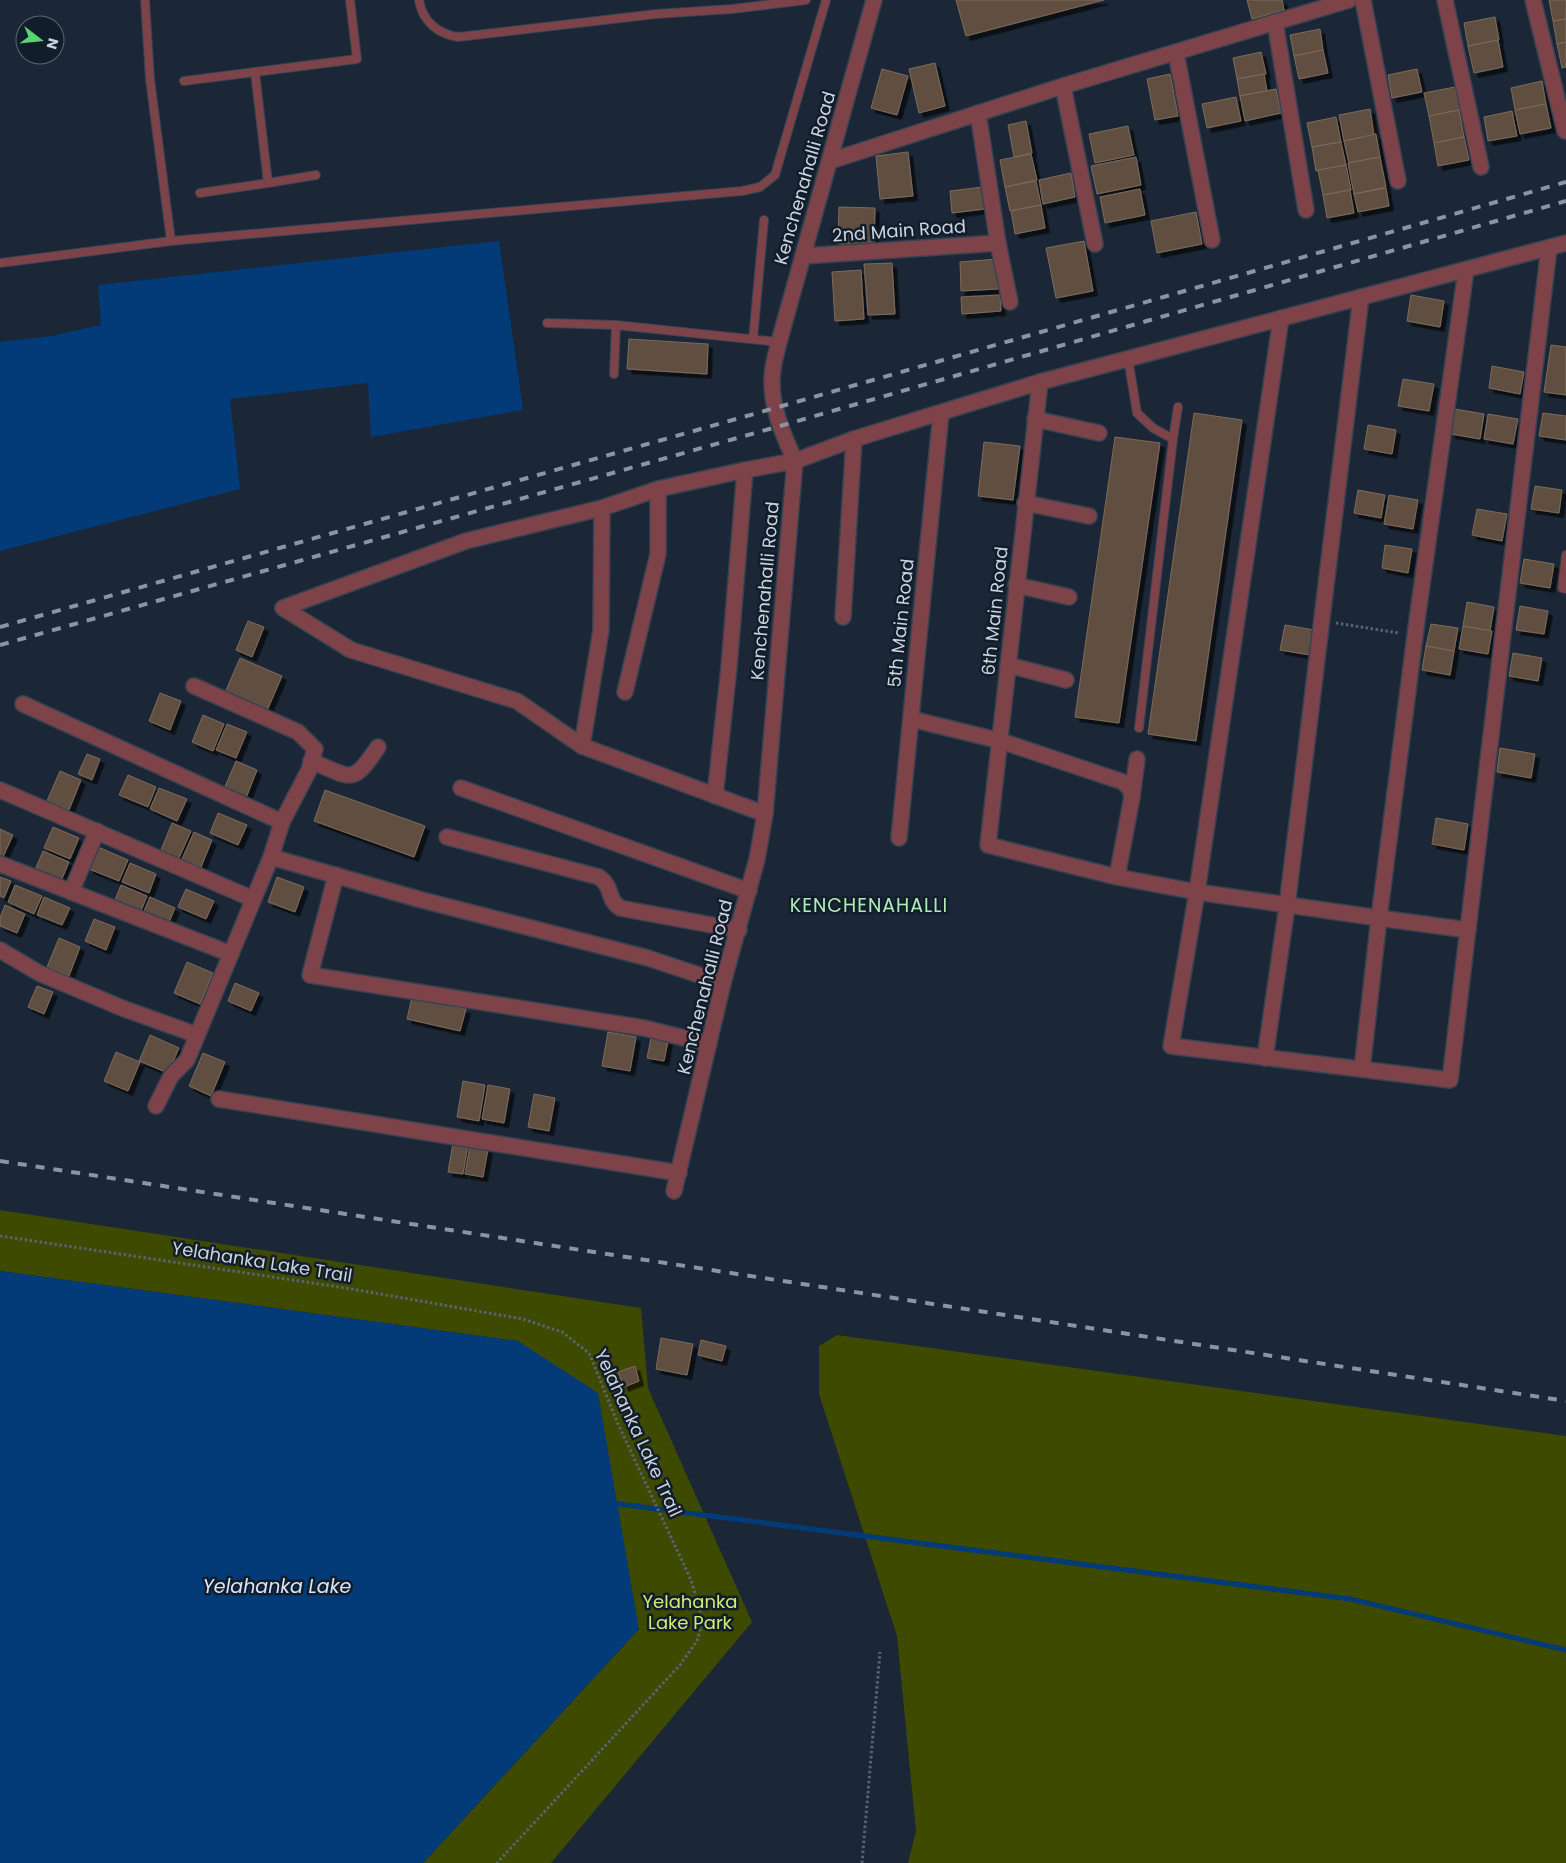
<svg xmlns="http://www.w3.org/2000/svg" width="1566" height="1863" viewBox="0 0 1566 1863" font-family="Poppins,sans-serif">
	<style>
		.green { fill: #3e4a00 }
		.water { fill: #023b78 }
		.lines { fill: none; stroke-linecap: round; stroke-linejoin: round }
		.stream { stroke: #023b78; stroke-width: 5 }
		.building { fill: #615041; stroke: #7d6a5b; filter: url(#shadow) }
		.lane-casing { stroke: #374351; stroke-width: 10 }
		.street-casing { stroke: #374351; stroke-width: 18 }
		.path { stroke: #596371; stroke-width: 3; stroke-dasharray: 2.5 2.5; stroke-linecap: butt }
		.lane { stroke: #7d4349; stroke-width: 8 }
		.street { stroke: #7d4349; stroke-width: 15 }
		.rail { stroke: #8b95a1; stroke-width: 4; stroke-dasharray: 9 9; stroke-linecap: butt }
		.labels { text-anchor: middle; stroke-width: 5; stroke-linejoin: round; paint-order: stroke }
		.street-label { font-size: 18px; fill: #cbd3dd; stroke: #121d2c }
		.park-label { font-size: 18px; fill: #d1ec76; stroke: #121d2c }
		.neighbourhood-label { font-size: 19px; letter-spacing: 1px; fill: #aeecb3; stroke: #121d2c }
		.water-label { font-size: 19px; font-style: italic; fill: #d7e5f8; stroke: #121d2c }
	</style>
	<defs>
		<filter id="shadow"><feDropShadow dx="4.5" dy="4.5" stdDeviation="0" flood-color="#0009"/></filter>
	</defs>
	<rect width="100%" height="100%" fill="#1b2736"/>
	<!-- green -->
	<g class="green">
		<polygon points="0,1210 641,1308 648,1388 752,1622 551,1863 423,1863 639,1629 518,1341 0,1271"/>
		<polygon points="837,1335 1566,1436 1566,1863 908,1863 916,1831 897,1636 819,1394 819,1346"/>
	</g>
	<!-- water -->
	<g class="water">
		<polygon points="499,241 523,410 371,437 368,383 230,399 240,489 0,551 0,342 51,336 101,325 98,285"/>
		<polygon points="0,1271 518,1341 598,1393 639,1629 423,1863 0,1863"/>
	</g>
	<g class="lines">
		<!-- stream -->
		<polyline class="stream" points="611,1503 1350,1599 1566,1650"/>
	</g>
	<!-- building -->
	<g class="building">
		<polygon points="956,0 1104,0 966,36"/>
		<polygon points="1247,0 1282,0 1284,10 1252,19"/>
		<polygon points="1549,0 1566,0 1566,19 1553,21"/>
		<polygon points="1495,17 1499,40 1468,46 1464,23"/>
		<polygon points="1566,19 1566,42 1557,44 1553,21"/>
		<polygon points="1320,29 1323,50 1294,56 1290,35"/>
		<polygon points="1498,40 1503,67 1474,73 1468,46"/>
		<polygon points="1566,42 1566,67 1562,68 1557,44"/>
		<polygon points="1323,50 1328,73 1299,79 1294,56"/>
		<polygon points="1261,52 1266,74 1237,79 1233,58"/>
		<polygon points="935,63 945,106 919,113 909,69"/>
		<polygon points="882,69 908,76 897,115 871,108"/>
		<polygon points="1417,69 1422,92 1392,98 1388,75"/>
		<polygon points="1170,74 1178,116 1155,120 1147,79"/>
		<polygon points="1264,74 1267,91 1240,96 1237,79"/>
		<polygon points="1542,81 1546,104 1515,110 1511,88"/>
		<polygon points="1455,87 1460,110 1429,116 1424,93"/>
		<polygon points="1276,89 1281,113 1245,121 1240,96"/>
		<polygon points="1236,97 1241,121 1207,128 1202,104"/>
		<polygon points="1546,104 1551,128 1520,134 1515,110"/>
		<polygon points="1370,109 1374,135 1344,141 1339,115"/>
		<polygon points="1459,110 1464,137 1434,143 1429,116"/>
		<polygon points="1512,111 1517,136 1488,141 1484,117"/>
		<polygon points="1336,117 1341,142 1312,147 1307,123"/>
		<polygon points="1026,121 1032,153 1014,157 1008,125"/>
		<polygon points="1128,126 1134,155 1095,163 1089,134"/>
		<polygon points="1376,134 1380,157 1349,163 1344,141"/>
		<polygon points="1464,137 1469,160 1438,166 1434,143"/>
		<polygon points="1341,142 1346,165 1316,171 1312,147"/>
		<polygon points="908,152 913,196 880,199 876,156"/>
		<polygon points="1031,154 1037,180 1005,187 1000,160"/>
		<polygon points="1136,157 1141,185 1097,194 1091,166"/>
		<polygon points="1380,157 1386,187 1354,194 1348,163"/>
		<polygon points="1346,165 1351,190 1323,195 1318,170"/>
		<polygon points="1071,173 1075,197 1043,204 1039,180"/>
		<polygon points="1036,181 1041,205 1010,211 1005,187"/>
		<polygon points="983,187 985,209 952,213 950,191"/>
		<polygon points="1386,188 1389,206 1358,212 1354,194"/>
		<polygon points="1140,189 1145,215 1105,223 1100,197"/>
		<polygon points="1350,190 1354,213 1327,218 1323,195"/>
		<polygon points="1041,205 1045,228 1015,234 1011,211"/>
		<polygon points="839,207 875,208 874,245 838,244"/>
		<polygon points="1196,212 1202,244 1157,253 1151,221"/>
		<polygon points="1084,241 1093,291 1056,298 1046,248"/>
		<polygon points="997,259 998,289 961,291 960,262"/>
		<polygon points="892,263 895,314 868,315 864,264"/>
		<polygon points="861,270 864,319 835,321 832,272"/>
		<polygon points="1000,295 1001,311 962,314 961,297"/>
		<polygon points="1411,295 1444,301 1440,327 1407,321"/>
		<polygon points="629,339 708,344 707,374 627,369"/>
		<polygon points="1551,345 1566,347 1566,395 1544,392"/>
		<polygon points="1492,366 1524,372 1520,394 1489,388"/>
		<polygon points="1403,379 1434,384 1429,411 1398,406"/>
		<polygon points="1455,409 1484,414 1480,439 1451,434"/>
		<polygon points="1194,413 1242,420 1196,741 1148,734"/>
		<polygon points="1543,413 1566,416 1566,440 1539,436"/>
		<polygon points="1488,414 1518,419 1513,444 1484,439"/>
		<polygon points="1368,425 1396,430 1392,454 1364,449"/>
		<polygon points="1115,437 1160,443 1119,723 1075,717"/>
		<polygon points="984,442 1020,446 1013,500 978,496"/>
		<polygon points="1535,486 1562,490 1559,513 1531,509"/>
		<polygon points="1358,490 1385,495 1381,518 1354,513"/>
		<polygon points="1389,495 1418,500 1413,529 1384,524"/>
		<polygon points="1477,509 1507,514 1502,541 1472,535"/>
		<polygon points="1385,545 1412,549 1408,573 1382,568"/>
		<polygon points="1524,559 1554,564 1550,588 1520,583"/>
		<polygon points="1467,602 1494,607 1490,631 1463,626"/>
		<polygon points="1520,606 1548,611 1544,634 1516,630"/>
		<polygon points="248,621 264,627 252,657 236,650"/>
		<polygon points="1431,624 1458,628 1454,651 1426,646"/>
		<polygon points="1285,625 1314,630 1310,655 1280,650"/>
		<polygon points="1463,626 1492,631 1488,654 1459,649"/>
		<polygon points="1426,646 1454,651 1450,675 1422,670"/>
		<polygon points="1513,653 1542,658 1538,681 1509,676"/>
		<polygon points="240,658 282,676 266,713 224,695"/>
		<polygon points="160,693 181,701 170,730 149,721"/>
		<polygon points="203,715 224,724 213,751 192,742"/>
		<polygon points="227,724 247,732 236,758 216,750"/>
		<polygon points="1500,748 1535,754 1531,778 1497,772"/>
		<polygon points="87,754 100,759 92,780 78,774"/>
		<polygon points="236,761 257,770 246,798 224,789"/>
		<polygon points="60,771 81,780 69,810 47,801"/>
		<polygon points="128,775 156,787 148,807 119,795"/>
		<polygon points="159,788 187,799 177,821 150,809"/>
		<polygon points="325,790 425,826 414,857 314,821"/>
		<polygon points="218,813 247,825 238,845 210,833"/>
		<polygon points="1436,818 1468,824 1464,850 1432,844"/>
		<polygon points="172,823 191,831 179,858 161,850"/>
		<polygon points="53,827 79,838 70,859 44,848"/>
		<polygon points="0,829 13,835 3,857 0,856"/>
		<polygon points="194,832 212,840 201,867 182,859"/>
		<polygon points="98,847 128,860 119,881 89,869"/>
		<polygon points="43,851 69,862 61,881 35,870"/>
		<polygon points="130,863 156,874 149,893 122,882"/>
		<polygon points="0,877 11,881 4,898 0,896"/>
		<polygon points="277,877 304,887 295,912 268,902"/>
		<polygon points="15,885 42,896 34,914 8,902"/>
		<polygon points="121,885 147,896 139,916 113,905"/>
		<polygon points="186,889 214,901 206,919 178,907"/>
		<polygon points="44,897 70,908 62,925 37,915"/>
		<polygon points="150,897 175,908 167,927 142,916"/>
		<polygon points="5,905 25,914 17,933 0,926 0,918"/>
		<polygon points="94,919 115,927 106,950 85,941"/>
		<polygon points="59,938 80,947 69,976 47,967"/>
		<polygon points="187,962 213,973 200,1004 174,993"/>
		<polygon points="235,983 259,993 251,1011 228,1001"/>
		<polygon points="37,986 53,992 44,1014 28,1007"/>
		<polygon points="412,997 466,1009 460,1031 407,1019"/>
		<polygon points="608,1032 636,1037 630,1071 602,1066"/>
		<polygon points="150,1035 179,1048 168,1073 139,1061"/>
		<polygon points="651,1038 668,1041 664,1061 647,1058"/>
		<polygon points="116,1052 140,1062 128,1091 104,1081"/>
		<polygon points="203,1053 225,1062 211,1096 189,1086"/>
		<polygon points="463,1081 485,1085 479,1121 457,1117"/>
		<polygon points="488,1085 510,1089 504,1123 482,1119"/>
		<polygon points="534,1094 555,1098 549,1131 528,1127"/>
		<polygon points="453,1143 468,1145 463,1174 448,1172"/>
		<polygon points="470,1146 488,1149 483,1177 465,1174"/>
		<polygon points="661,1338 693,1344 687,1375 656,1369"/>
		<polygon points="701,1340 726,1346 722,1361 698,1355"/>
		<polygon points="635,1366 639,1381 624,1387 618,1372"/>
	</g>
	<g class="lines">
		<defs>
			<g id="lane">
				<polyline points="145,0 150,79 171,241 742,191 760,187 775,175 826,0"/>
				<path d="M419,0C422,21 438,34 458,37L656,14L732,9L806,0"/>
				<polyline points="255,72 268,183"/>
				<polyline points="184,81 357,59 350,0"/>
				<polyline points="200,193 268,183 316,175"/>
				<polyline points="0,263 171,241"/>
				<polyline points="547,323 616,325 779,342"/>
				<polyline points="753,339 764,220"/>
				<polyline points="1128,358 1137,413 1153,428 1173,439 1139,728"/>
				<polyline points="614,374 616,325"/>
				<polyline points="1173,439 1178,407"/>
				<polyline points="1566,555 1562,588 1566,589"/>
			</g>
			<g id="street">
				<polyline points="1363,0 1398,181"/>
				<polyline points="1445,0 1481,167"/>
				<polyline points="1533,0 1565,131"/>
				<polyline points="1275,22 1306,210"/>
				<polyline points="1176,53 1212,240"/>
				<polyline points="1063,86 1095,244"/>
				<polyline points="978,113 998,243 1010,302"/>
				<polyline points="830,161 1063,86 1349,0"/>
				<polyline points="803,256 998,243"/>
				<polyline points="1466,270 1417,620 1379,918 1468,930"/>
				<polyline points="1281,318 1197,892 1171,1046 1450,1080 1549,248"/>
				<polyline points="1040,382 988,845 1117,877 1197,892 1379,918 1362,1069"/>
				<polyline points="1035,419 1099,433"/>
				<polyline points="1025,503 1089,516"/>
				<polyline points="1016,585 1069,597"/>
				<polyline points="843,617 854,439"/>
				<polyline points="1008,665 1066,680"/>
				<polyline points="194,686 298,732 315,749 309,770 282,822"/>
				<polyline points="625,692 658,554 658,489"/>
				<polyline points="23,704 282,822 271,857"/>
				<polyline points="911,719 1001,741 1123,782 1130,789 1132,797 1117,877"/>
				<polyline points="582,746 601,630 602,508"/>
				<path d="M311,761C352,778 352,786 378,747"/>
				<polyline points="461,788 749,891"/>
				<polyline points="0,790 253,899"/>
				<polyline points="715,796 729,667 745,470"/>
				<polyline points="1132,797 1137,759"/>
				<polyline points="765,814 582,746 517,701 351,650 283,608 466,541 602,508 658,489 745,470 795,461 854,439 1040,382 1566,243"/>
				<path d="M447,837L599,877C614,888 606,898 620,908L739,930"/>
				<polyline points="899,838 941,413"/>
				<polyline points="0,864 231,954"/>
				<polyline points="336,875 310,975 644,1028 709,1044"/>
				<polyline points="71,892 97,831"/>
				<polyline points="0,950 39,973 122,1008 197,1035"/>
				<polyline points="1265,1058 1287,906 1361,297"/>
				<polyline points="219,1099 679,1173"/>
				<polyline points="156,1106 171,1076 187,1060 271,857 418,899 648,958 723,983"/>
				<path d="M674,1191L723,983L757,859L765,814L795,461C782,432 768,401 773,369C774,360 777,351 779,342L874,0"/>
			</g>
		</defs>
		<!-- lane casing -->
		<use href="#lane" class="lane-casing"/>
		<!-- street casing -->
		<use href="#street" class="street-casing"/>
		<!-- path -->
		<g class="path">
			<polyline points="1336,623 1399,633"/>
			<polyline points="0,1236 346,1288 523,1319 562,1332 589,1353 618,1424 691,1580 703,1620 697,1641 680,1665 497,1863"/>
			<polyline points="862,1863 880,1652"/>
		</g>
		<!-- lane -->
		<use href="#lane" class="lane"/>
		<!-- street -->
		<use href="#street" class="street"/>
		<!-- rail -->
		<g class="rail">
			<polyline points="0,627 775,408 1566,182"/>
			<polyline points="0,645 780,426 1566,201"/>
			<polyline points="0,1161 1566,1401"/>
		</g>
	</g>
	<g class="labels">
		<!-- street labels -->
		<g class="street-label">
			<text transform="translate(805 178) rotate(-74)" y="6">Kenchenahalli Road</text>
			<text transform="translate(899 231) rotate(-4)" y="6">2nd Main Road</text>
			<text transform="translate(765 591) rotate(-85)" y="6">Kenchenahalli Road</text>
			<text transform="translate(995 611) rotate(-84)" y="6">6th Main Road</text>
			<text transform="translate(901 623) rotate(-84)" y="6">5th Main Road</text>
			<text transform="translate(705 987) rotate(-76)" y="6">Kenchenahalli Road</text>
			<text transform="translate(262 1262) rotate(9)" y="6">Yelahanka Lake Trail</text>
			<text transform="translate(638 1433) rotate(65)" y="6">Yelahanka Lake Trail</text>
		</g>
		<!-- park labels -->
		<g class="park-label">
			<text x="690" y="1608">Yelahanka<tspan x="690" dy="21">Lake Park</tspan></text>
		</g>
		<!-- neighbourhood labels -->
		<g class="neighbourhood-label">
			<text x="869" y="912">KENCHENAHALLI</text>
		</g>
		<!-- water labels -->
		<g class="water-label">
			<text x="277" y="1593">Yelahanka Lake</text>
		</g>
	</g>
	<!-- north arrow -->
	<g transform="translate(40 40) rotate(106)"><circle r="24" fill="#121d2c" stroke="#5c6673"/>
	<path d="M0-4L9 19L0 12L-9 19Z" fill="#5ad56e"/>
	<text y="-8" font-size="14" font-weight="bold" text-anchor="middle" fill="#cbd3dd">N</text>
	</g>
</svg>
